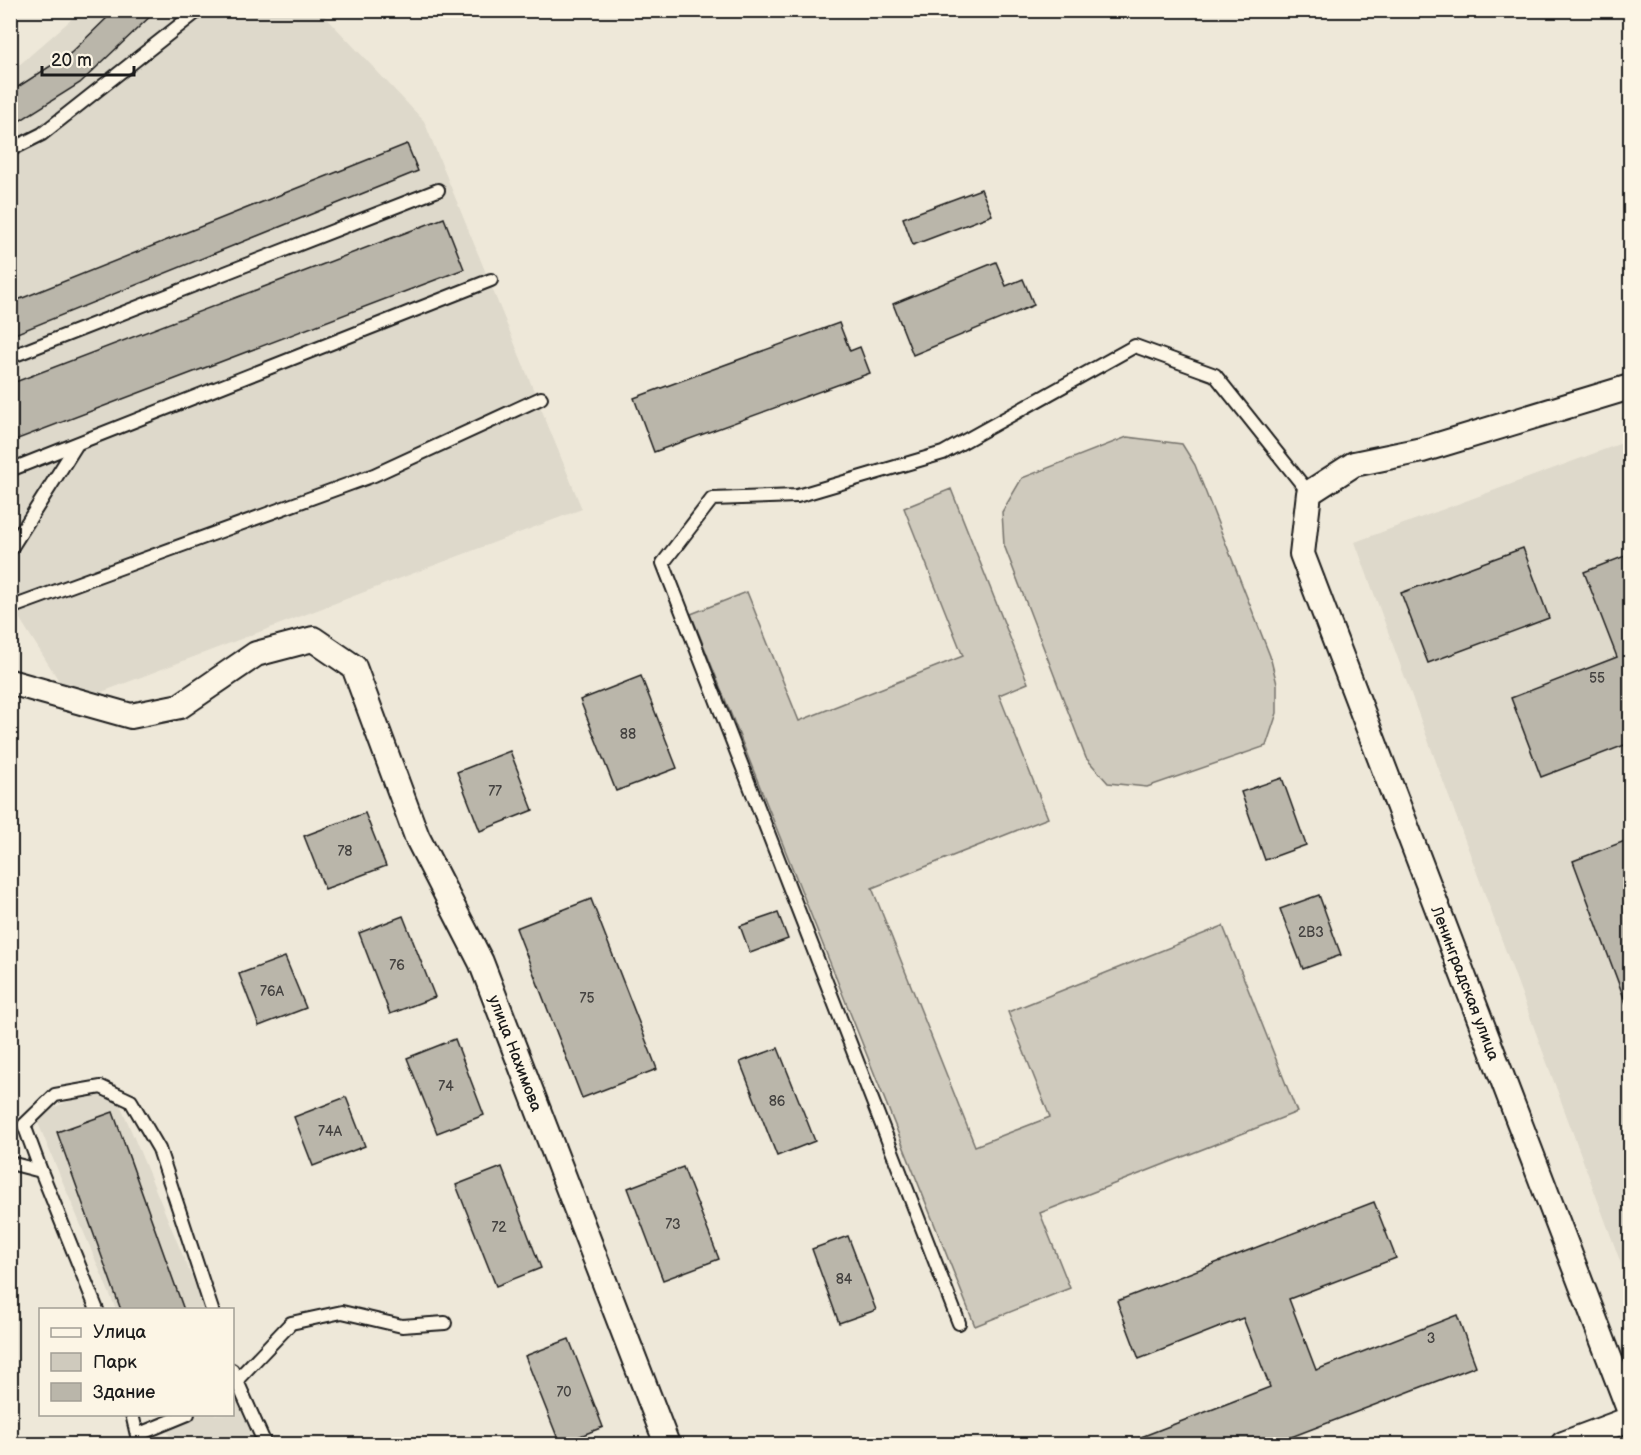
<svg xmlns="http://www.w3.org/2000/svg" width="1641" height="1455" viewBox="0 0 1641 1455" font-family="'Balsamiq Sans',sans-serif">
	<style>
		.built { fill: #ded9cb }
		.green { fill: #cfcabd; stroke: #76736c; stroke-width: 1.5 }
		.building { fill: #bab6aa; stroke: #1c1c1c; stroke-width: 1.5 }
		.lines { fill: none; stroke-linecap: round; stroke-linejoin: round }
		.service-casing { stroke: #1c1c1c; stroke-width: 16 }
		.minor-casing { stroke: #1c1c1c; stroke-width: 28 }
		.service { stroke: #fcf5e5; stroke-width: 12 }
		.minor { stroke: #fcf5e5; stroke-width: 24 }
		.labels { text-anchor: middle; stroke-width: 6; stroke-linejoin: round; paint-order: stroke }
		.number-label { font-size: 14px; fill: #444240 }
		.street-label { font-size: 16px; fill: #1c1c1c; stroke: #fcf5e5 }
	</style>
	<rect width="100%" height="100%" fill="#eee8d9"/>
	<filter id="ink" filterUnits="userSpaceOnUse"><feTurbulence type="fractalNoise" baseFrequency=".0167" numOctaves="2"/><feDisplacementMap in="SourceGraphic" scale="12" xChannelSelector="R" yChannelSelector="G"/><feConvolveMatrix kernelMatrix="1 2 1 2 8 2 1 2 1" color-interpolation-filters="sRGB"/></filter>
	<g filter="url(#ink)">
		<!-- built -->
		<g class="built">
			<polygon points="81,11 320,11 424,121 582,509 73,703 11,605 10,73"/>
			<polygon points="1630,440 1630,1288 1355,542"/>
			<polygon points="111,1082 205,1309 116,1309 35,1116"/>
			<polygon points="233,1377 260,1444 173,1444 160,1415 232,1414"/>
		</g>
		<!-- green -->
		<g class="green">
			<polygon points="1127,437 1182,444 1195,465 1270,656 1277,684 1277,713 1266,746 1147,787 1108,783 1086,758 1004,545 1002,512 1022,478"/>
			<polygon points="951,489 1028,683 999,695 1048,818 872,888 975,1146 1050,1117 1008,1012 1223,926 1297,1112 1040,1213 1070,1288 975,1326 691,614 747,592 799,721 963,656 904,508"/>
		</g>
		<!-- building -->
		<g class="building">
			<polygon points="115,10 157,10 80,83 10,127 10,92 71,53"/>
			<polygon points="407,144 418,171 10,336 10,303"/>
			<polygon points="981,189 992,215 913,245 903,218"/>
			<polygon points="444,218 464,269 10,442 10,384"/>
			<polygon points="996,262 1006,286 1023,279 1034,305 913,355 893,304"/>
			<polygon points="839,323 850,351 860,347 870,373 654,452 634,398"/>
			<polygon points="1523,548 1549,618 1428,663 1401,593"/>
			<polygon points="1630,554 1630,743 1541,777 1511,698 1617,657 1584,572"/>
			<polygon points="641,676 677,768 616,791 580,700"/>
			<polygon points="510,751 533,810 480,831 457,772"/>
			<polygon points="1282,778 1306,845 1265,860 1241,792"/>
			<polygon points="365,813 386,866 325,889 304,836"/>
			<polygon points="1630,839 1630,1014 1573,861"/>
			<polygon points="1319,895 1341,955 1303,969 1280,909"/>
			<polygon points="591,899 657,1069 582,1098 516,928"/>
			<polygon points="778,913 788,939 750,953 740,926"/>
			<polygon points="403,916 435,997 390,1014 359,933"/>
			<polygon points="285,957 306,1008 259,1026 239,974"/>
			<polygon points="455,1039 484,1115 437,1133 407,1058"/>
			<polygon points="778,1048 815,1141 777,1156 740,1062"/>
			<polygon points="346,1097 365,1146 313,1166 294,1117"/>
			<polygon points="113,1112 184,1310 121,1310 57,1132"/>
			<polygon points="502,1167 541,1268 496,1286 456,1185"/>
			<polygon points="683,1167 719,1259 663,1280 628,1188"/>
			<polygon points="1374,1202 1396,1258 1289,1299 1316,1370 1457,1315 1476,1366 1273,1444 1123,1444 1270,1387 1243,1318 1139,1359 1117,1301"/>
			<polygon points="848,1236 876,1310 839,1323 812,1249"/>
			<polygon points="569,1339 603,1427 560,1444 525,1356"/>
		</g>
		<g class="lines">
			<defs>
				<g id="service">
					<polyline points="10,150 42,134 199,10"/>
					<polyline points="10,357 438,190"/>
					<polyline points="10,470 491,280"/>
					<polyline points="10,550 77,444"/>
					<polyline points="10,608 374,475 541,398"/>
					<polyline points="10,1163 41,1171 97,1310"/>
					<polyline points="41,1171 24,1125 55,1095 101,1087 131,1101 159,1149 212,1310"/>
					<polyline points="959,1323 663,563 712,499 797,496 943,453 1135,346 1215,375 1309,493"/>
					<polyline points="232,1370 265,1444"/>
					<polyline points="232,1385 291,1323 342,1312 402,1326 445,1323"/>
					<polyline points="132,1414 139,1444"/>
					<polyline points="137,1435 188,1414"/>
				</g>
				<g id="minor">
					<polyline points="1630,387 1422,450 1354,464 1309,493 1302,554 1630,1412"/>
					<polyline points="10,682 131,716 180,706 256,654 313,639 354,667 417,837 481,962 667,1444"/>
					<polyline points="1563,1444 1630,1419"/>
				</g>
			</defs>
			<!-- service casing -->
			<use href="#service" class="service-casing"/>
			<!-- minor casing -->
			<use href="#minor" class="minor-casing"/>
			<!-- service -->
			<use href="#service" class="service"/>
			<!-- minor -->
			<use href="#minor" class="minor"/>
		</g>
	</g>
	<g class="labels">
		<!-- number labels -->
		<g class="number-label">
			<text x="1597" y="683">55</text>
			<text x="628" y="739">88</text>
			<text x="495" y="796">77</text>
			<text x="345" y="856">78</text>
			<text x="1311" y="937">2В3</text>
			<text x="397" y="970">76</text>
			<text x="272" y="996">76А</text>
			<text x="587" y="1003">75</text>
			<text x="446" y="1091">74</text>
			<text x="777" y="1106">86</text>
			<text x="330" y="1136">74А</text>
			<text x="673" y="1229">73</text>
			<text x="499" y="1232">72</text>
			<text x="844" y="1284">84</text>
			<text x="1431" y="1343">3</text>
			<text x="564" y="1397">70</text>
		</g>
		<!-- street labels -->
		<g class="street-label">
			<text transform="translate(1466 983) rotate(69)" y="6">Ленинградская улица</text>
			<text transform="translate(516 1053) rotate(69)" y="6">улица Нахимова</text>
		</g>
	</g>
	<!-- margin -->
	<rect width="1641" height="1455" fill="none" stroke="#fcf5e5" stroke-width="36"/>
	<rect x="18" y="18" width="1605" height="1419" fill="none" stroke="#1c1c1c" stroke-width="2" filter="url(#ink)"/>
	<!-- legend -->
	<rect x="39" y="1308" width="195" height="108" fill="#fcf5e5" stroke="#a29e95" stroke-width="1.5"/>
	<rect x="51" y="1328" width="30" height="9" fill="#fcf5e5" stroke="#a29e95" stroke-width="1.5"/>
	<text x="93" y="1338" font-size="18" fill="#1c1c1c">Улица</text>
	<rect x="51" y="1353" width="30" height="18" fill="#cfcabd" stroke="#a29e95" stroke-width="1.5"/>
	<text x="93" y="1368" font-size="18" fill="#1c1c1c">Парк</text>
	<rect x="51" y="1383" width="30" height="18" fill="#bab6aa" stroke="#a29e95" stroke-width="1.5"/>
	<text x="93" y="1398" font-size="18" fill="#1c1c1c">Здание</text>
	<!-- scale -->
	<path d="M42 66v9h92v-9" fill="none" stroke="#1c1c1c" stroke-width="3"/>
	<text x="51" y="66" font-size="18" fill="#1c1c1c" stroke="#fcf5e5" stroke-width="4.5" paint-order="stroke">20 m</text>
</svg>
